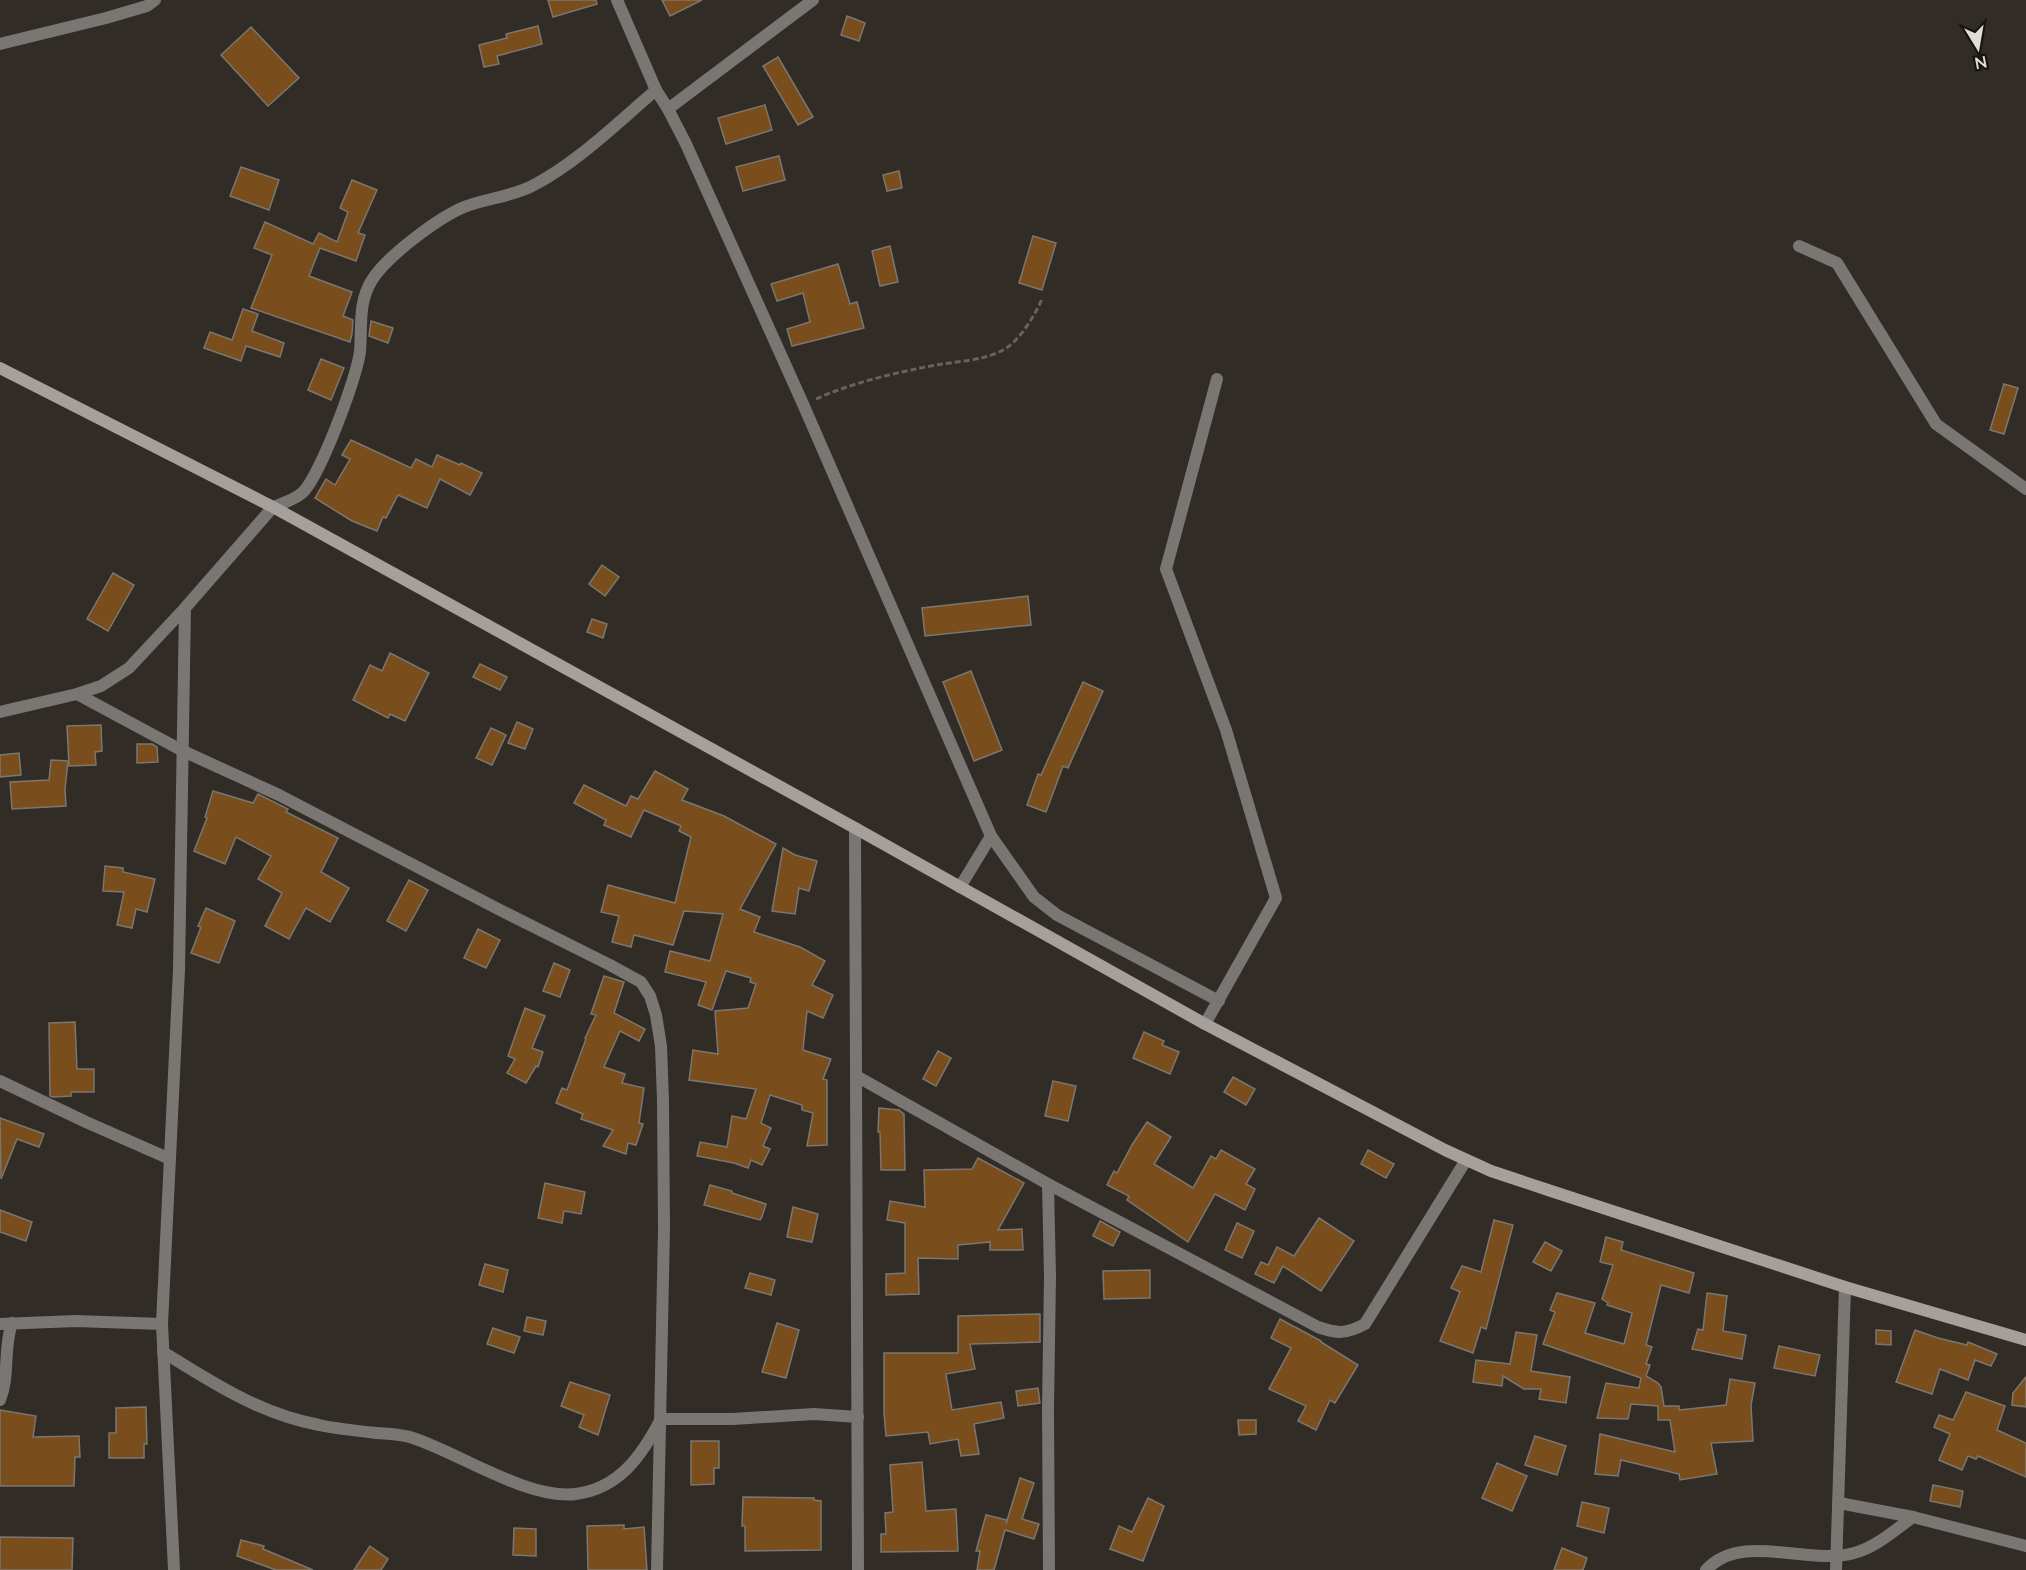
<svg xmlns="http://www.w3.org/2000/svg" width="2026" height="1570" viewBox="0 0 2026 1570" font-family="Lato,sans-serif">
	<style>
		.building { fill: #794e1c; stroke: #7c7670; stroke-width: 1.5 }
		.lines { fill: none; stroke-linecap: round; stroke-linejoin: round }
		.path { stroke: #66625c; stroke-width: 3; stroke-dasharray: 6 3; stroke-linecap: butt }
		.street { stroke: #7a7674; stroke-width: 12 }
		.secondary { stroke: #a5a09c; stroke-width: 12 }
	</style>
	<rect width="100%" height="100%" fill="#312c26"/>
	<!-- building -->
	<g class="building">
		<polygon points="548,0 596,0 597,4 553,17"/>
		<polygon points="662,0 702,0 670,16"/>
		<polygon points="847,16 865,23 859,41 841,35"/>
		<polygon points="538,26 542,44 497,56 499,64 484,67 479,45 507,38 506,34"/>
		<polygon points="251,27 299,78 268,106 221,55"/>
		<polygon points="778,57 813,117 798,125 763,66"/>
		<polygon points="765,105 772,130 726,144 718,118"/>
		<polygon points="779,156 785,180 743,191 736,167"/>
		<polygon points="241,167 279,180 269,210 230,196"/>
		<polygon points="899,171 902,188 887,191 883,175"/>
		<polygon points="352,180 377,190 358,233 365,235 356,261 320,248 309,276 352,292 343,316 353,320 352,334 350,342 251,308 272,255 254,248 265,222 313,244 319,233 337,242 348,212 340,208"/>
		<polygon points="1033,236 1056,243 1042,290 1019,283"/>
		<polygon points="890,246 898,282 880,286 872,251"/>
		<polygon points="838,264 850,304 857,302 864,328 792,346 787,329 810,322 803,293 777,301 771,284"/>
		<polygon points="243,309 258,314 252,331 284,343 280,357 246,346 241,361 204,348 210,332 232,340"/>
		<polygon points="371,321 393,328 388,343 369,336"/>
		<polygon points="321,359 344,368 331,400 308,390"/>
		<polygon points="2004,384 2018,388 2004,434 1990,430"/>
		<polygon points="351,440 411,468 416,459 432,467 437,455 460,465 461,463 482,473 470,495 440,479 427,508 398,495 386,518 383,517 377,531 352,521 315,498 326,479 335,485 350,459 342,455"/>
		<polygon points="602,565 619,577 605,596 589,584"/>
		<polygon points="113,573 134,585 108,631 87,619"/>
		<polygon points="1028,596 1031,625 925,636 922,608"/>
		<polygon points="592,619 607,624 603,638 587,632"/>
		<polygon points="390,653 429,673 405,721 390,714 388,718 353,700 370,665 382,671"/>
		<polygon points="480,664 507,677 500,690 473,677"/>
		<polygon points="971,671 1002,750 974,761 943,682"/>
		<polygon points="1083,682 1103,691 1068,768 1063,766 1046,812 1027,805 1038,774 1041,775"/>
		<polygon points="517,722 533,729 525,749 508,743"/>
		<polygon points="101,725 102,751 95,752 96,765 69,766 67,726"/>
		<polygon points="491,728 506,735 492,765 476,758"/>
		<polygon points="137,744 152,744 157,747 158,762 137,763"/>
		<polygon points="19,753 21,775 0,777 0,755"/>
		<polygon points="51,760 68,761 65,789 66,806 12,809 10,782 49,780"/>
		<polygon points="655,771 688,789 682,800 724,816 776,844 740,909 760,917 754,932 800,947 825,961 812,985 833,995 823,1018 807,1011 803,1050 831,1059 823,1079 827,1080 827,1145 807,1146 813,1113 802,1110 802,1105 770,1095 761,1123 771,1128 763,1146 770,1149 762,1165 751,1160 748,1168 734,1163 697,1156 700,1142 727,1147 732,1116 746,1119 756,1089 689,1080 693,1050 718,1054 715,1011 748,1008 756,984 750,982 751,978 726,971 712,1010 698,1005 706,982 665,972 670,951 710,961 723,914 684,911 673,945 634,935 631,947 612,942 619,916 601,912 608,885 675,903 691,837 679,831 681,826 644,810 631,837 604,825 606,820 574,803 584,785 626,806 631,796 638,799"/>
		<polygon points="213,791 253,803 258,794 288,809 286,812 338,838 321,872 349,888 330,922 306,908 289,939 265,926 282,893 258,879 271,856 236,837 225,864 194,851 207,818 205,817"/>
		<polygon points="783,848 795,855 817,861 809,891 799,888 795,914 772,911"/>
		<polygon points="105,866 123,868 123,872 155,879 147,912 136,909 132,928 117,925 124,892 103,891"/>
		<polygon points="409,880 428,890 406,931 387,921"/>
		<polygon points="206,908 235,921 219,963 191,953 201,927 198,926"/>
		<polygon points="478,929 500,940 486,968 464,958"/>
		<polygon points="554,963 570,970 560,997 543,991"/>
		<polygon points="604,976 624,982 614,1013 645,1029 639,1041 620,1031 604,1067 625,1074 622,1083 644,1088 639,1123 643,1124 636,1145 628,1143 626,1154 603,1146 613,1130 581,1119 583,1114 556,1103 562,1088 567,1090 586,1039 585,1038 596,1015 591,1014"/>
		<polygon points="525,1008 545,1016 532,1048 543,1052 538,1067 536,1066 526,1083 507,1073 515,1059 508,1056"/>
		<polygon points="75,1022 77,1069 94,1069 94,1092 71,1092 71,1096 53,1097 50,1096 49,1023"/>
		<polygon points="1144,1032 1164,1041 1162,1045 1179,1052 1170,1074 1133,1058"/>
		<polygon points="938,1051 951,1058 936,1086 923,1079"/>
		<polygon points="1233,1077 1255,1089 1246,1105 1224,1092"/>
		<polygon points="1053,1081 1076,1086 1068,1121 1045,1116"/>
		<polygon points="879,1108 899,1110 904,1114 905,1170 881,1170 880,1132 878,1132"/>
		<polygon points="0,1118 44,1134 39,1147 17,1139 1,1179"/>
		<polygon points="1147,1122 1171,1137 1154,1164 1193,1188 1211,1156 1216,1159 1221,1150 1255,1169 1246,1184 1255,1189 1245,1210 1215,1194 1188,1242 1127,1200 1129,1196 1107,1185 1114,1171 1117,1173 1132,1145"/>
		<polygon points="1368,1150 1394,1164 1386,1178 1361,1164"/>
		<polygon points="978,1158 1024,1183 998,1230 1022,1229 1023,1250 990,1250 990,1242 958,1245 958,1259 918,1258 919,1294 886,1295 886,1274 905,1273 905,1223 887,1220 890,1201 925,1207 924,1170 972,1169"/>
		<polygon points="545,1183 585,1192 581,1214 564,1211 562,1223 538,1218"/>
		<polygon points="710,1185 732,1191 732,1193 766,1204 762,1217 760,1220 704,1205"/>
		<polygon points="793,1207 818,1214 812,1242 787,1237"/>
		<polygon points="0,1210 32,1222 26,1241 0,1232"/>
		<polygon points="1319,1218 1354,1241 1321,1291 1283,1266 1274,1283 1255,1274 1261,1262 1268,1265 1277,1247 1294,1256"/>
		<polygon points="1494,1220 1513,1225 1486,1329 1481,1327 1473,1353 1440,1341 1460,1292 1451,1288 1462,1266 1481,1272"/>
		<polygon points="1100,1221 1120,1232 1113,1246 1093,1236"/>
		<polygon points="1237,1223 1254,1231 1242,1258 1225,1250"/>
		<polygon points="1606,1237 1623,1242 1621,1250 1694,1273 1689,1293 1661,1285 1646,1345 1652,1347 1646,1364 1650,1365 1646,1376 1658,1383 1661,1387 1664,1406 1679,1406 1679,1410 1726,1405 1730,1379 1755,1383 1751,1405 1753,1441 1711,1443 1717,1474 1680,1480 1679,1474 1621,1460 1618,1476 1595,1474 1600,1434 1675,1452 1670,1420 1658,1420 1658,1406 1631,1404 1628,1419 1597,1418 1606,1383 1639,1388 1641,1378 1543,1344 1555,1312 1550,1310 1557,1293 1595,1303 1585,1333 1624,1344 1632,1313 1607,1305 1608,1303 1602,1299 1613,1265 1600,1262"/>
		<polygon points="1545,1242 1562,1251 1551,1271 1533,1262"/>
		<polygon points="485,1264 508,1270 503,1292 479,1285"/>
		<polygon points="1150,1270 1150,1298 1104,1299 1103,1271"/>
		<polygon points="750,1273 775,1280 771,1295 745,1288"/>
		<polygon points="1707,1293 1727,1296 1723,1331 1746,1335 1742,1359 1692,1349 1698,1329 1703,1330"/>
		<polygon points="1040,1314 1040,1342 970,1344 975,1369 946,1374 952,1410 1001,1402 1004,1418 974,1424 979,1454 961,1456 958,1439 930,1444 928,1432 886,1436 884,1413 884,1353 958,1353 958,1316"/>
		<polygon points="527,1317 546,1321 543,1335 524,1331"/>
		<polygon points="1280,1319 1321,1341 1321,1342 1358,1365 1335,1403 1330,1400 1316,1430 1298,1421 1306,1406 1269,1389 1291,1348 1271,1338"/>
		<polygon points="777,1323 799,1330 786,1378 762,1372"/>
		<polygon points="493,1328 520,1337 514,1353 487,1344"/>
		<polygon points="1876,1330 1891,1331 1891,1345 1876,1344"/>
		<polygon points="1915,1330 1938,1338 1967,1345 1968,1342 1997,1354 1991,1366 1975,1360 1968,1380 1940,1369 1932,1394 1896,1382"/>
		<polygon points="1516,1332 1537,1335 1531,1371 1570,1377 1566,1403 1539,1399 1541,1389 1524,1389 1503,1376 1502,1386 1473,1382 1476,1360 1510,1364"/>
		<polygon points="1779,1346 1820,1355 1815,1376 1774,1368"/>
		<polygon points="2026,1377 2026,1407 2012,1405 2013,1393"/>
		<polygon points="570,1382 610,1395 598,1435 579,1427 584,1415 561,1406"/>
		<polygon points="1038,1388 1040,1403 1018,1406 1016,1391"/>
		<polygon points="1966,1392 2005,1406 1997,1430 2026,1443 2026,1477 1978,1456 1976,1459 1968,1456 1962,1470 1939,1460 1950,1434 1934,1427 1939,1415 1953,1420"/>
		<polygon points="146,1407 147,1444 144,1444 144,1458 109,1458 109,1433 116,1433 116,1408"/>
		<polygon points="0,1410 36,1416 33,1437 79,1436 80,1457 75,1457 74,1486 0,1486"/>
		<polygon points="1238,1420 1256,1420 1256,1434 1239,1435"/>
		<polygon points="1535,1436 1566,1446 1557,1475 1525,1465"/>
		<polygon points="691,1441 719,1441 719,1468 714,1468 714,1484 691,1485"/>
		<polygon points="922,1462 926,1511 956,1509 958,1551 881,1552 881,1534 886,1534 885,1513 893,1512 890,1465"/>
		<polygon points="1497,1463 1527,1476 1512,1511 1482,1498"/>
		<polygon points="1020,1478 1034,1483 1022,1519 1039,1524 1034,1539 1005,1530 994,1570 977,1570 980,1551 976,1551 986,1515 1007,1520 1006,1524"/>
		<polygon points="1933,1485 1963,1491 1960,1507 1930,1501"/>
		<polygon points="743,1497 814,1498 814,1500 821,1501 821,1550 745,1551 745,1526 742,1526"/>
		<polygon points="1148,1498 1164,1506 1143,1561 1110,1549 1119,1526 1132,1532"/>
		<polygon points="1582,1502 1609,1508 1604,1533 1577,1526"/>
		<polygon points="624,1525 624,1529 644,1527 647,1570 588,1570 587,1526"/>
		<polygon points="514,1528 536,1529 536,1556 513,1555"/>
		<polygon points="0,1537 73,1538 72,1570 0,1570"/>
		<polygon points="241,1540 264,1546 263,1549 313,1570 276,1570 237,1556"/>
		<polygon points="370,1546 388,1559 381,1570 354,1570"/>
		<polygon points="1562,1548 1587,1558 1583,1570 1554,1570"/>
	</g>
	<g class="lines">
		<!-- path -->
		<path class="path" d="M816,399C854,382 894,373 936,365C958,361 983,361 1003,350C1019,342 1035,315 1042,299"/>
		<!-- street -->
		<g class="street">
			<polyline points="617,0 656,90 668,109 686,144 803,404 991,836 1034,897 1057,915 1219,1001"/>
			<polyline points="0,44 106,18 147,6 155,0"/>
			<polyline points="668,109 813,0"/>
			<polyline points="1799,246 1837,263 1936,424 2026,489"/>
			<polyline points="77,694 183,751 279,795 500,910 610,965 641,982 650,996 656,1015 661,1046 663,1100 664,1229 657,1570"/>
			<path d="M0,712L77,694L101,686L129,668L185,608L273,507C283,503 294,500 302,493C319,479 358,375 360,351C362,326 358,302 372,280C387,256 438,218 464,207C487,198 512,197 534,185C579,161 617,123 656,90"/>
			<polyline points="855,828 858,1570"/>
			<polyline points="960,887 991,836"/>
			<polyline points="1205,1024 1276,898 1226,730 1166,569 1217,379"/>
			<path d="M858,1077L1048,1184L1318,1327C1338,1334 1346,1334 1365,1324L1466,1160"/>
			<polyline points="0,1081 86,1122 170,1159"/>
			<polyline points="1048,1184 1050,1276 1048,1408 1049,1570"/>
			<polyline points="0,1324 76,1321 162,1324"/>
			<path d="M163,1352C213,1383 260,1414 319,1425C338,1429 358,1431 377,1433C389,1434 402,1434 413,1438C459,1453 528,1500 576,1494C620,1488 642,1455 661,1419H733L814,1414L858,1417"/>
			<path d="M0,1400C10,1375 3,1348 12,1323"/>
			<polyline points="1839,1503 1913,1517 2026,1546"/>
			<polyline points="174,1570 162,1324 179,970 185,608"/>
			<path d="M1706,1570C1742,1531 1808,1566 1854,1553C1875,1548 1895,1530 1913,1517"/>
			<polyline points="1836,1570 1845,1287"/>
		</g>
		<!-- secondary -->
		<polyline class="secondary" points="0,368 273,507 855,828 1205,1024 1445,1150 1491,1171 1548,1190 1845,1287 2026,1340"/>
	</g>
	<!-- north arrow -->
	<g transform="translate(1978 48) rotate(169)" stroke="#171412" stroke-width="4.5" paint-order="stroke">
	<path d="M0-4.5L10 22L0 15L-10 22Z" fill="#e1deda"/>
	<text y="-9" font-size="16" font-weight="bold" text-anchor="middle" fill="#e1deda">N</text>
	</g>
</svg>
